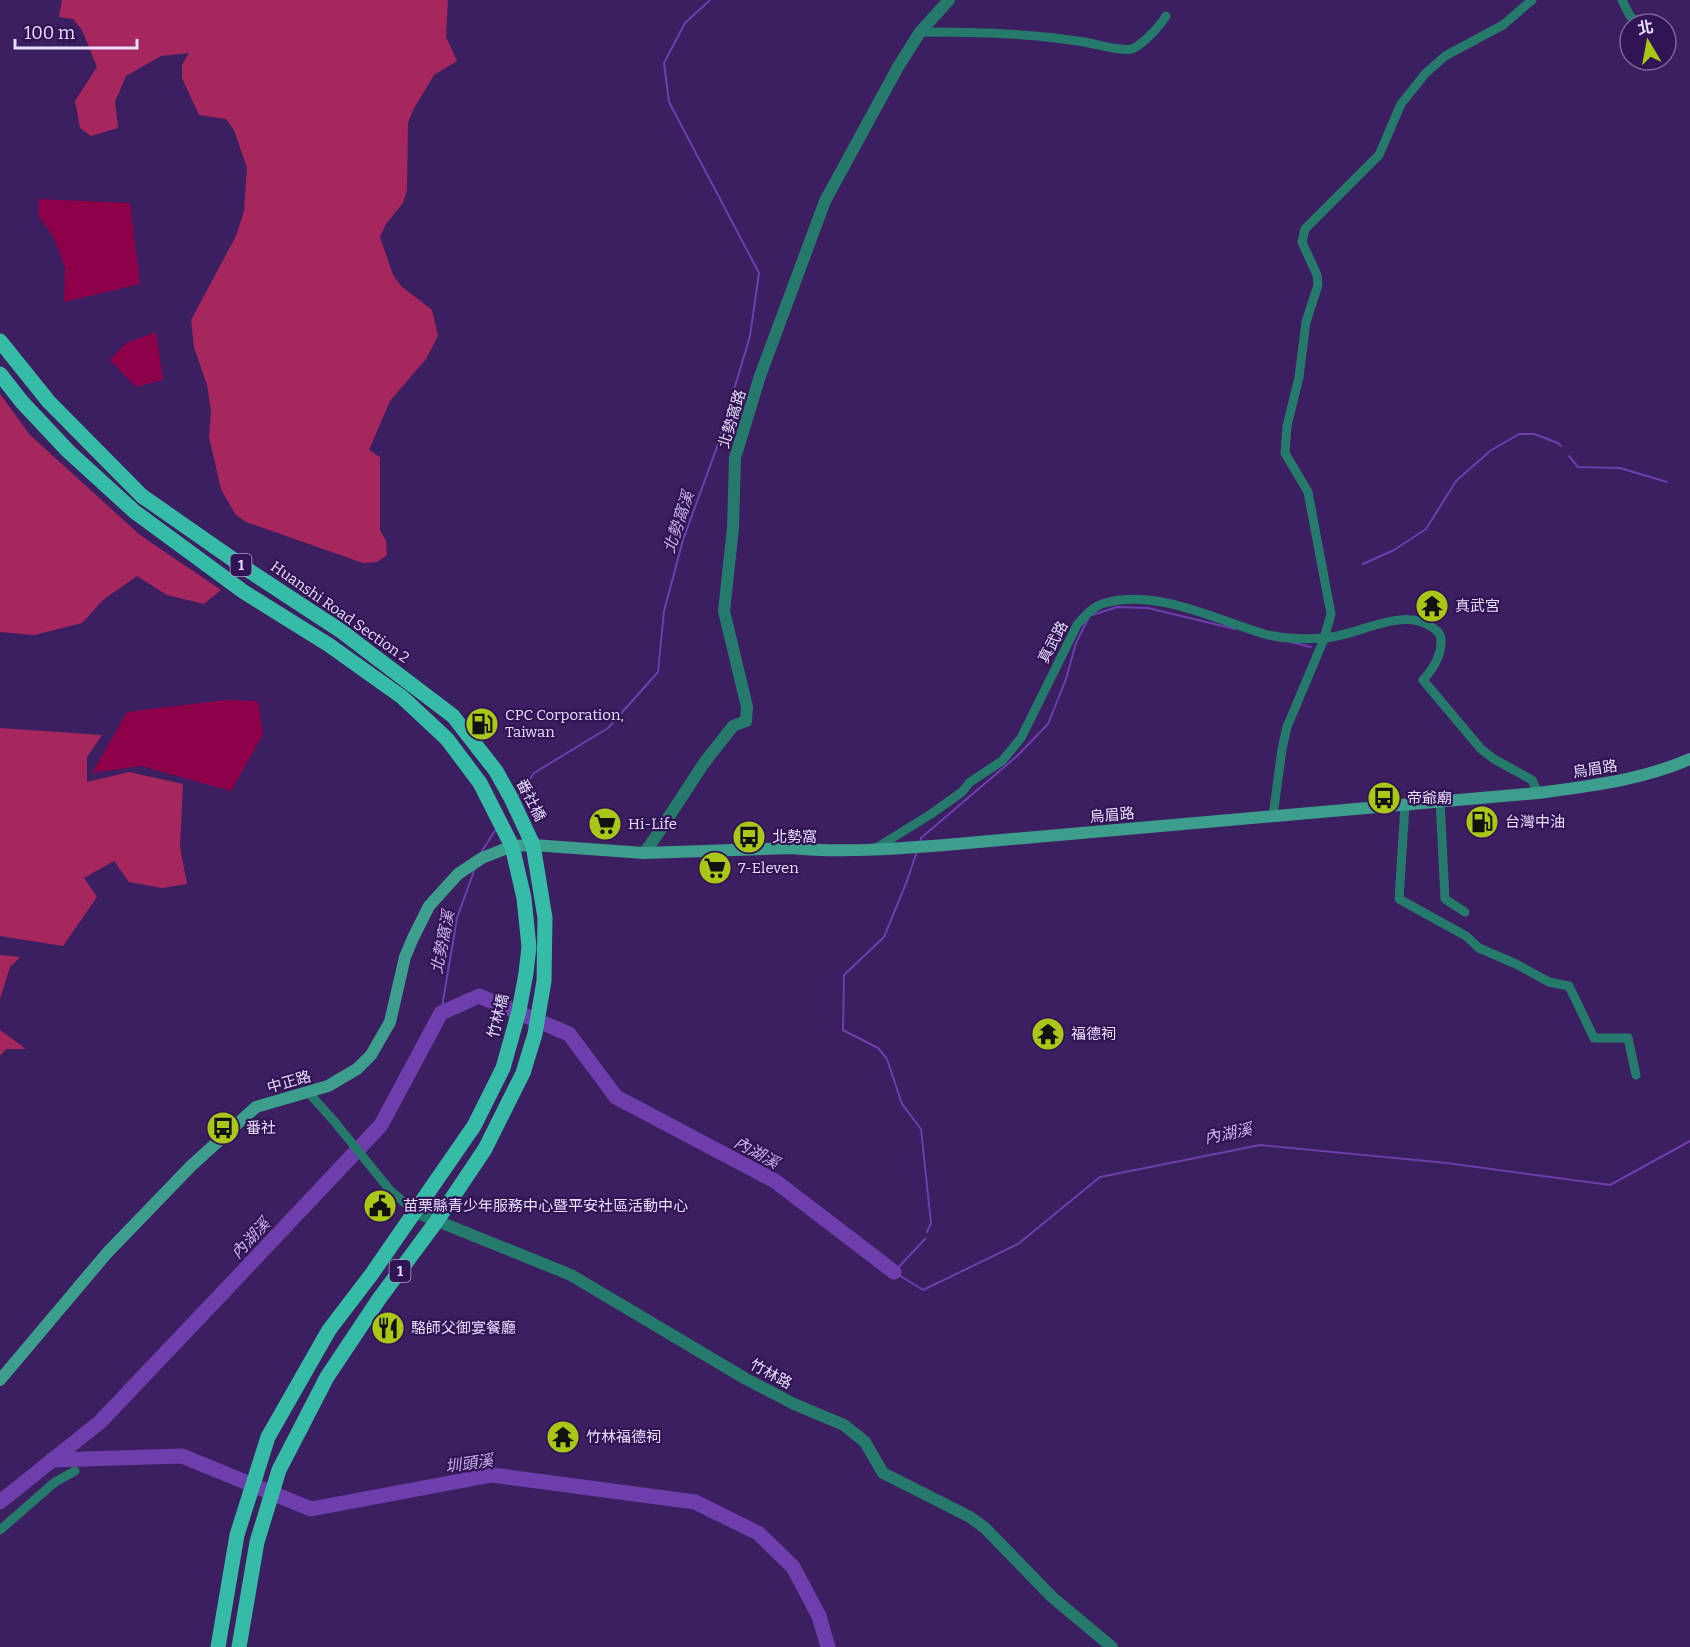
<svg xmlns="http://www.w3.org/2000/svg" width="1690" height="1647" viewBox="0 0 1690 1647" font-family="Bitter,'Noto Sans TC',serif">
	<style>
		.green { fill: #8d0049 }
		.forest { fill: #a6275d }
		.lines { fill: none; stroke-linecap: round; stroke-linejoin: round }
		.stream { stroke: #6d3eac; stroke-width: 2 }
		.river { stroke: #6d3eac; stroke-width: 15 }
		.minor { stroke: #267a6c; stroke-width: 9 }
		.tertiary { stroke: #267a6c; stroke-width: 12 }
		.secondary { stroke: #3e9e8d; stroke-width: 12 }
		.primary { stroke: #36bba6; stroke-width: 15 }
		.labels { text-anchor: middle; stroke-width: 4.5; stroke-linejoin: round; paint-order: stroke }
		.shield { fill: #311454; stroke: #b0a1ca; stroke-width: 1.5 }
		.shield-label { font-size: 14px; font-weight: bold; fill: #e7ddfd }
		.street-label { font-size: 15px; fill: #e7ddfd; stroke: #311454 }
		.poi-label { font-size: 15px; fill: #e7ddfd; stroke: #311454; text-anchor: start }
		.water-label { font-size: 16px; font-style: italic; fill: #c6b4eb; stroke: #311454 }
	</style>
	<rect width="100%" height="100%" fill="#3b1f60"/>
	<!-- green -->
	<g class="green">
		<polygon points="39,199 130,203 140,284 64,302 65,268 54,238 38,215"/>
		<polygon points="156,332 163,380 136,387 110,360 126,343"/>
		<polygon points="225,700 258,701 263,734 231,791 141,766 92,773 127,712"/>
	</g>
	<!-- forest -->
	<g class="forest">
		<polygon points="62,0 448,0 446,37 457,61 434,75 413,110 408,123 407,190 403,203 386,224 380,237 393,275 401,286 432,310 438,336 426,359 390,401 369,450 380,457 380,530 386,541 387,555 377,562 363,563 246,522 235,514 221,489 209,437 211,411 207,385 194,347 191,320 236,236 244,211 247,168 234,130 226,119 199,115 182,78 182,65 189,53 161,56 126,76 115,102 118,128 91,136 80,128 75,101 97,67 82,30 73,19 59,17"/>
		<polygon points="0,394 30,435 140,535 221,590 204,604 167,595 137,576 103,600 82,623 34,635 0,632"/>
		<polygon points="0,728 102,735 87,757 87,782 129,772 183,784 180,847 187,884 162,888 129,882 114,861 84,878 97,897 63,946 0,936"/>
		<polygon points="0,955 20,957 10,967 0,999"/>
		<polygon points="0,1030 26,1049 6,1049 0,1056"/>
	</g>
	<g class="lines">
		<!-- stream -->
		<g class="stream">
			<polyline points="1569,456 1578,467 1620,468 1667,482"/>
			<polyline points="1363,564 1394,550 1426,529 1456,481 1490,451 1519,434 1534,434 1558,443 1561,446"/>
			<polyline points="1092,615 1117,607 1148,608 1235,629"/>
			<polyline points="1290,642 1311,647"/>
			<polyline points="518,796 534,773 608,728 658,672 664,611 683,540 717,447 750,336 759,273 669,102 664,63 685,23 710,0"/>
			<polyline points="920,843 921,838 1017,756 1048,724 1066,679 1076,643 1088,619"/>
			<polyline points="917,851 907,881 884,937 844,975 843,1030 878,1048 887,1059 902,1104 921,1129 931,1223 927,1232"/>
			<polyline points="480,854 496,829"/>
			<polyline points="441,1013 457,918 475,868"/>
			<polyline points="925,1239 894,1272 923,1290 1018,1244 1100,1177 1260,1145 1447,1163 1610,1185 1690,1141"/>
		</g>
		<!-- river -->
		<g class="river">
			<polyline points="52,1460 182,1456 311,1509 492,1475 695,1502 758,1533 793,1567 819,1616 828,1647"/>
			<polyline points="0,1502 100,1422 232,1283 381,1125 441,1013 479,996 569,1034 616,1097 775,1181 894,1272"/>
		</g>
		<!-- minor -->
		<g class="minor">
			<polyline points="1622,0 1630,16 1639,24"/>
			<path d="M920,32C975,32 1029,33 1084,42C1096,44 1125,53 1134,48C1144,43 1160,26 1166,16"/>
			<polyline points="1666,52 1668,54"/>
			<polyline points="1440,801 1445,899 1465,912"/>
			<polyline points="1405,805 1399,899 1466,936 1479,948 1516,964 1549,982 1569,986 1594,1038 1628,1038 1636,1075"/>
			<polyline points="1273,816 1282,749 1287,727 1324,639 1331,614 1308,492 1285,453 1287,426 1299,377 1306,322 1318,285 1317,275 1302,242 1305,229 1379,155 1401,104 1425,74 1445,56 1503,25 1532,0"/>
			<path d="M876,848L931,814L962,792L970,782L1002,761L1021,738L1077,625C1085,616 1093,606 1105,603C1149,590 1203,613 1243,627C1253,630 1264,635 1274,636C1289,639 1309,639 1324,638C1357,636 1401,607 1430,626C1435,629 1440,632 1441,639C1442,655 1433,669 1423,680L1481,749L1494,759L1532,780L1538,793"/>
			<polyline points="308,1092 334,1121 389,1189 415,1212"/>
			<polyline points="0,1530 55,1482 75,1471"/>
		</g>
		<!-- tertiary -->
		<g class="tertiary">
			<polyline points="644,853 655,838 704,763 733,726 746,721 747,707 724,611 733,528 735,458 760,376 825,201 898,67 920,32 949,0"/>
			<polyline points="415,1212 571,1275 746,1379 794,1404 844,1425 865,1442 883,1473 970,1517 985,1528 1052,1597 1112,1647"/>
		</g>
		<!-- secondary -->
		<path class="secondary" d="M0,1380L107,1253L191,1166L256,1107L328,1086L357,1069L371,1055L390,1022L405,957L413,938L429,906L458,874L482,858L512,846L533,845L644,853L790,848C841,853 893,849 945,845L1538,793C1590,786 1642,780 1690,759"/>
		<!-- primary -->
		<g class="primary">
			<polyline points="0,341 49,402 142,496 251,572 341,631 453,716 496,771 511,798 533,845 545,918 544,981 535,1034 523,1073 485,1149 436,1222 379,1299 327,1377 279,1470 257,1542 239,1647"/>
			<polyline points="0,374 22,402 68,451 135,512 244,592 329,645 402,697 447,739 480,783 512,846 524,898 529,947 526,973 519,1011 503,1068 474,1126 371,1275 329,1330 268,1437 237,1535 218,1647"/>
		</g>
	</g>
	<!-- icons -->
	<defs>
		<symbol id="temple-disc" viewBox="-11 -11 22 22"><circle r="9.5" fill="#aac717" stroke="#311454"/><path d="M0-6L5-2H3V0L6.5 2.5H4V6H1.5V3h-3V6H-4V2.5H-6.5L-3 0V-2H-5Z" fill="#111"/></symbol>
		<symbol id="fuel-disc" viewBox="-11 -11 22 22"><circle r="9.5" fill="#aac717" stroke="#311454"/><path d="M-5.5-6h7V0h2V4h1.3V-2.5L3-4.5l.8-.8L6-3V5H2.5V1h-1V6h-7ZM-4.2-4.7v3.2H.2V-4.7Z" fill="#111"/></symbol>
		<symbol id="bus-disc" viewBox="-11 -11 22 22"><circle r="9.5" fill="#aac717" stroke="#311454"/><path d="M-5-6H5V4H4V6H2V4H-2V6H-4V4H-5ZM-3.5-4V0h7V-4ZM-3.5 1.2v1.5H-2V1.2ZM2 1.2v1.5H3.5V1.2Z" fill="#111"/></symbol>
		<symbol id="supermarket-disc" viewBox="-11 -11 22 22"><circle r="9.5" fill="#aac717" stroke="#311454"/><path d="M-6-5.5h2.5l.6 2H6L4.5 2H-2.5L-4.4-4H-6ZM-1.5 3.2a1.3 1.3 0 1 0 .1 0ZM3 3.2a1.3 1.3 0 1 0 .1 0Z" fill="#111"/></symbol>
		<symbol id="civic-disc" viewBox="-11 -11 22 22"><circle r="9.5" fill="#aac717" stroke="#311454"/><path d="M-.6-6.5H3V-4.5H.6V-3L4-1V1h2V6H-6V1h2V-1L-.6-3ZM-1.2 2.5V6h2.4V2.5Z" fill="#111"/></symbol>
		<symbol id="restaurant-disc" viewBox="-11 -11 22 22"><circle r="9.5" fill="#aac717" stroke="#311454"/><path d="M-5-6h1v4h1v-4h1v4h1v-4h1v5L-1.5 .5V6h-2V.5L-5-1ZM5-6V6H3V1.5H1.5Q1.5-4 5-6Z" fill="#111"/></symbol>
	</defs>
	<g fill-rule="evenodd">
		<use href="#temple-disc" x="1413" y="587" width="38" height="38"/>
		<use href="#fuel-disc" x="463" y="705" width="38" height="38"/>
		<use href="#bus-disc" x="1365" y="779" width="38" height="38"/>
		<use href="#fuel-disc" x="1463" y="803" width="38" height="38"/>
		<use href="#supermarket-disc" x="586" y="805" width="38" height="38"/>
		<use href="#bus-disc" x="730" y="818" width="38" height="38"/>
		<use href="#supermarket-disc" x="696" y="849" width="38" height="38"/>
		<use href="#temple-disc" x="1029" y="1015" width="38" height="38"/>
		<use href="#bus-disc" x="204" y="1109" width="38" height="38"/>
		<use href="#civic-disc" x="361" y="1187" width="38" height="38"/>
		<use href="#restaurant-disc" x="369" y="1309" width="38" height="38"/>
		<use href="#temple-disc" x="544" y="1418" width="38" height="38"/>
	</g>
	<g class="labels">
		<!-- shield labels -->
		<g class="shield">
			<rect x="230.5" y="554" width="21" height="22" rx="4.5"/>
			<rect x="389.5" y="1260" width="21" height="22" rx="4.5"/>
		</g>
		<g class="shield-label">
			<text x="241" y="570">1</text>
			<text x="400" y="1276">1</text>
		</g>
		<!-- street labels -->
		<g class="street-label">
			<text transform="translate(732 419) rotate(-73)" y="5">北勢窩路</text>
			<text transform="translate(340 612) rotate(35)" y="5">Huanshi Road Section 2</text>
			<text transform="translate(1053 642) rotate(-62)" y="5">真武路</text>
			<text transform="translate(1595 769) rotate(-9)" y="5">烏眉路</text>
			<text transform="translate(531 800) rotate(63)" y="5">番社橋</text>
			<text transform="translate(1112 815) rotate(-5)" y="5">烏眉路</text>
			<text transform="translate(498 1016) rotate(-76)" y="5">竹林橋</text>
			<text transform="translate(289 1082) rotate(-16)" y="5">中正路</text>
			<text transform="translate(771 1374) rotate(28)" y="5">竹林路</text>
		</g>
		<!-- poi labels -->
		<g class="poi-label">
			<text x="1455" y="611">真武宮</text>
			<text x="505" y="720">CPC Corporation,<tspan x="505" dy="17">Taiwan</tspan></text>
			<text x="1407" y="803">帝爺廟</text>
			<text x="1505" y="827">台灣中油</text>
			<text x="628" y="829">Hi-Life</text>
			<text x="772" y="842">北勢窩</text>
			<text x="738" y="873">7-Eleven</text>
			<text x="1071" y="1039">福德祠</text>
			<text x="246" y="1133">番社</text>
			<text x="403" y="1211">苗栗縣青少年服務中心暨平安社區活動中心</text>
			<text x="411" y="1333">駱師父御宴餐廳</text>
			<text x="586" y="1442">竹林福德祠</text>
		</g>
		<!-- water labels -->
		<g class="water-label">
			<text transform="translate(678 522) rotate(-72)" y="6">北勢窩溪</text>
			<text transform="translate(442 942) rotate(-79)" y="6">北勢窩溪</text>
			<text transform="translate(1228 1133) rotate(-11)" y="6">內湖溪</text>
			<text transform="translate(757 1152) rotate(29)" y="6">內湖溪</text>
			<text transform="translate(250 1238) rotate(-47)" y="6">內湖溪</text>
			<text transform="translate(469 1463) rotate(-8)" y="6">圳頭溪</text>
		</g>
	</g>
	<!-- north arrow -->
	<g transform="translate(1648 42) rotate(350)"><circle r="28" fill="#311454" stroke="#7a6498" stroke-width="1.5"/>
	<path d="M0-4.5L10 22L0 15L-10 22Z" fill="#aac717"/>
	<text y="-9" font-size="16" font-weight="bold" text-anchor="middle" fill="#e7ddfd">北</text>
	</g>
	<!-- scale -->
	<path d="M15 39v9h122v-9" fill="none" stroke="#e7ddfd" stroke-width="3"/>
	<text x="24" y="39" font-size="18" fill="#e7ddfd" stroke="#311454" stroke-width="4.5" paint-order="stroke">100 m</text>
</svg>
